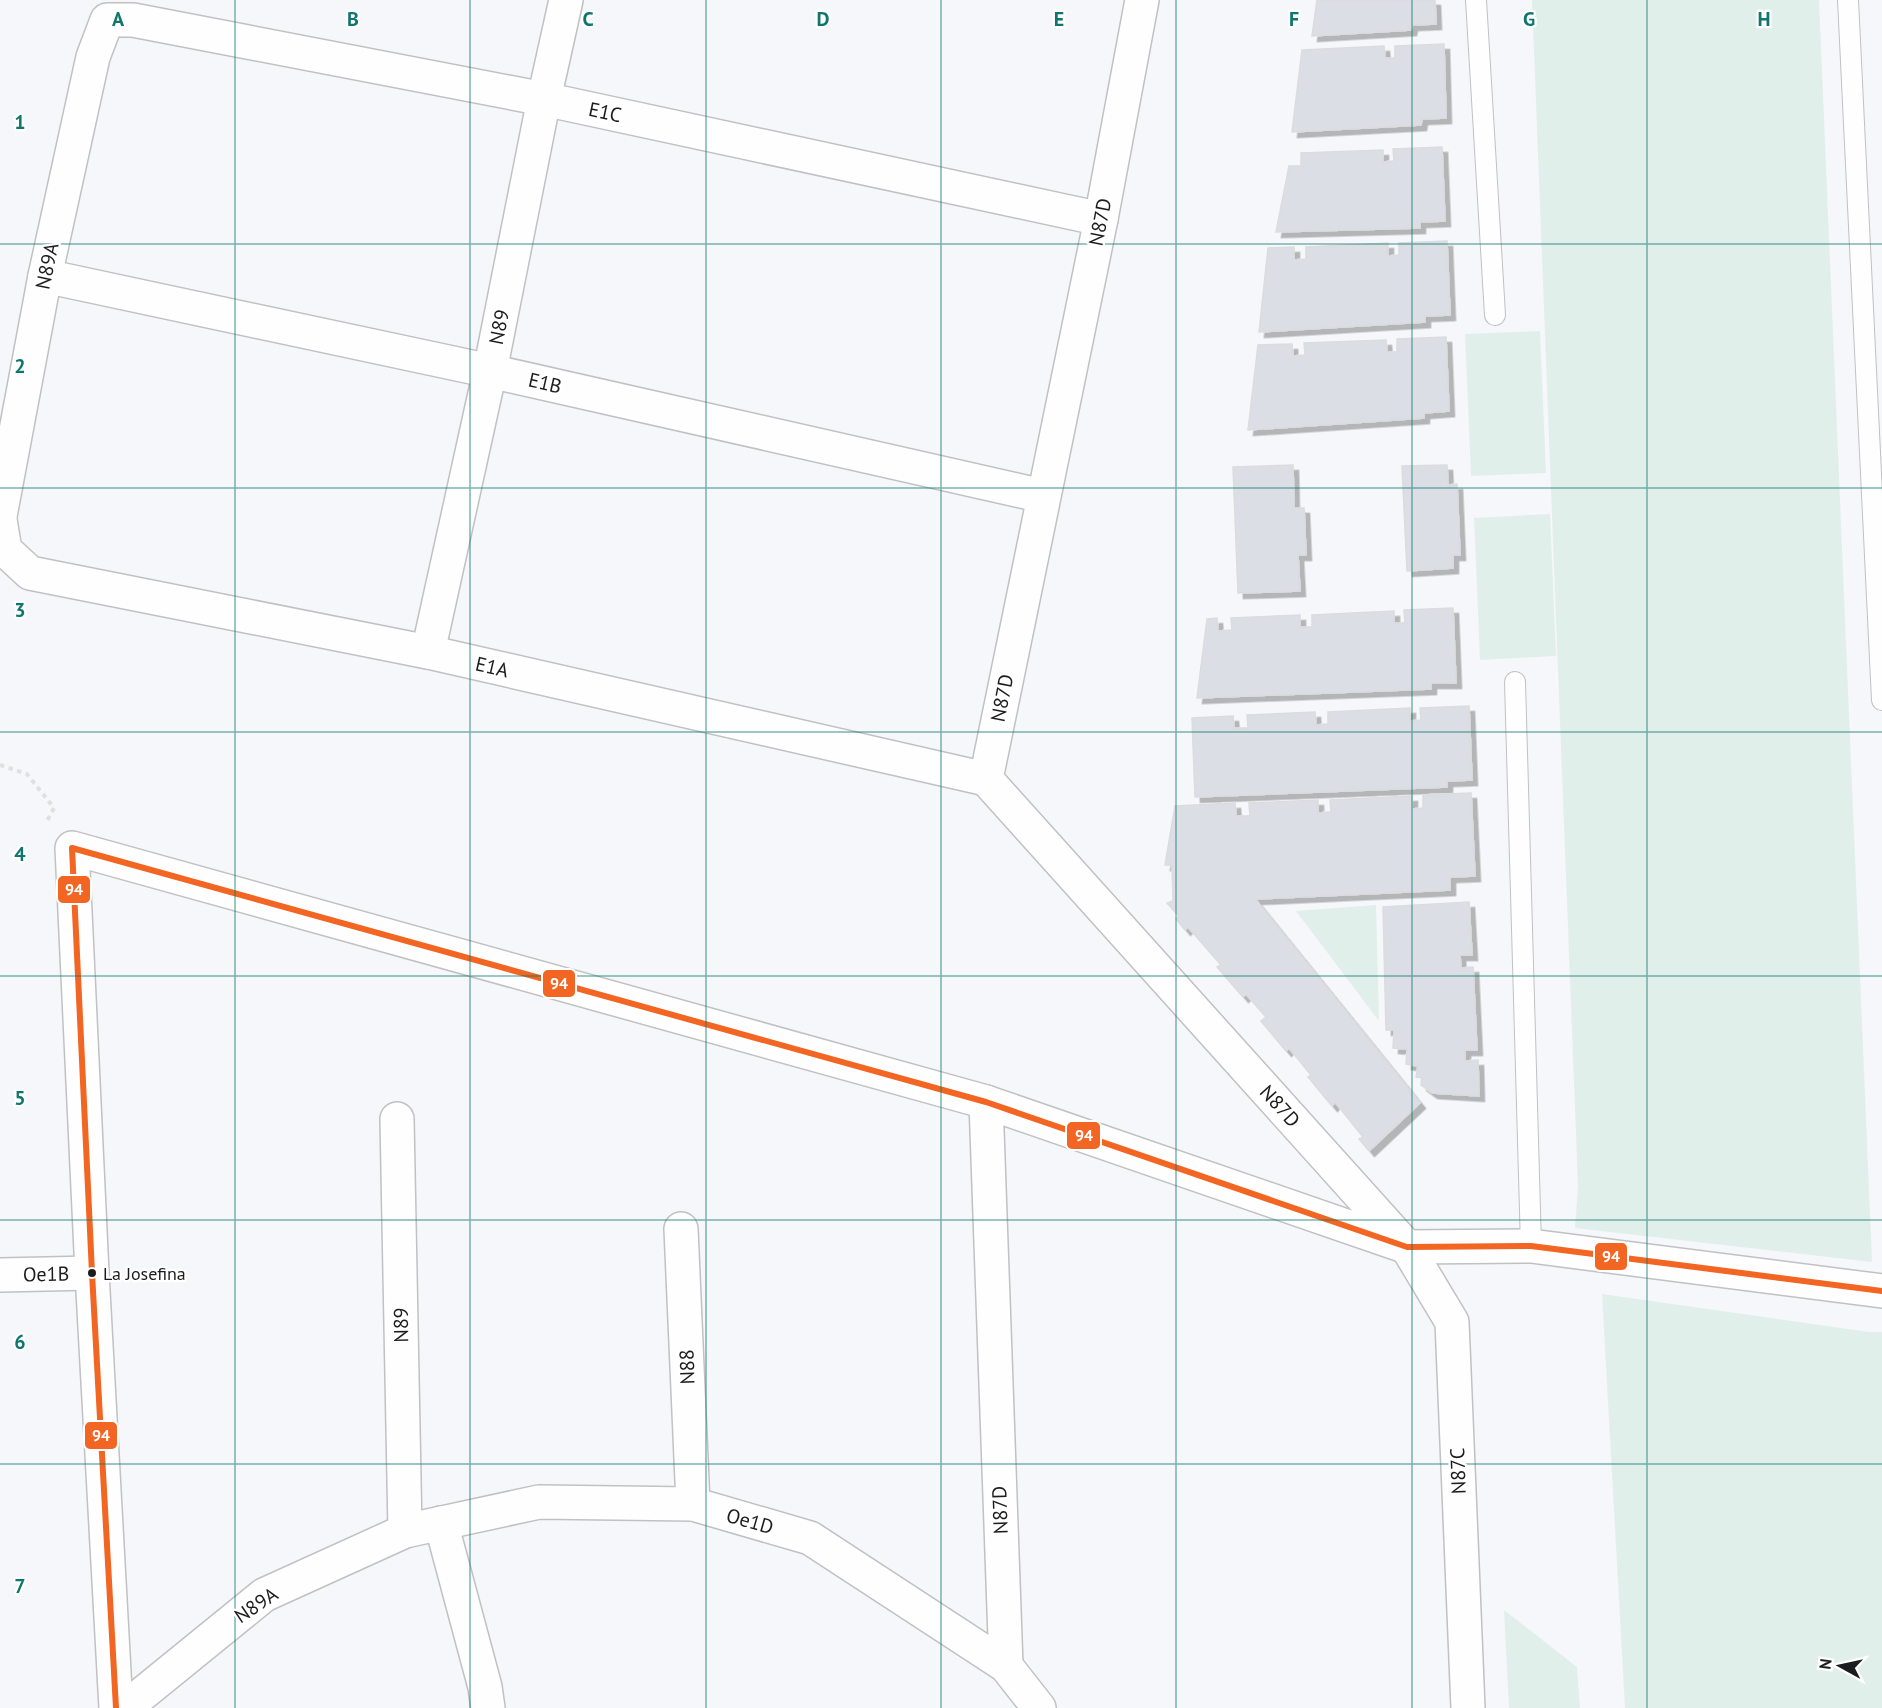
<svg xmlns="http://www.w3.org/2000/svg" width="1882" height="1708" viewBox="0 0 1882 1708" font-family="'PT Sans',sans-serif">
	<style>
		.green { fill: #e1efea }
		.building { fill: #dcdee5; stroke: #dbdcde; stroke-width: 1.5; filter: url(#shadow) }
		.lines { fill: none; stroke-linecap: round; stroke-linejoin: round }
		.service-casing { stroke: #c1c1c4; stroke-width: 22 }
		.minor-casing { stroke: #c1c1c4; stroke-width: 36 }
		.path { stroke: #e0e0e0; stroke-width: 4; stroke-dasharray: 4.5 4.5; stroke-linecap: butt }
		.service { stroke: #fefefe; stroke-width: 20 }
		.minor { stroke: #fefefe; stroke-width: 33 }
		.bus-1-casing { stroke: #fff; stroke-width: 10 }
		.bus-1 { stroke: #f26522; stroke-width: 6 }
		.grid { fill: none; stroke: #0f766e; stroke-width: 1.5; stroke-opacity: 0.55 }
		.bus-dot { fill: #1c1c1e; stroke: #fff; stroke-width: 2 }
		.labels { text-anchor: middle; stroke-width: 4.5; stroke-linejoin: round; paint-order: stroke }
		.bus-label { font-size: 18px; fill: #1c1c1e; stroke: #fff; text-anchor: start }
		.street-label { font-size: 20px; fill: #1c1c1e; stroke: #fff }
		.grid-label { font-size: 20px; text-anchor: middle; font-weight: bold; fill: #0f766e; stroke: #fff; stroke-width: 4.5; stroke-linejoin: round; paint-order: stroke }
		.line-badge { stroke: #fff; stroke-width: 2 }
		.badge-label { font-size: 16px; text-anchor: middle; font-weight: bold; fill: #fff }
	</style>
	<defs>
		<filter id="shadow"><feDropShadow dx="5.5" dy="5.5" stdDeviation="0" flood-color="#0004"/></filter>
	</defs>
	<rect width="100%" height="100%" fill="#f6f7fa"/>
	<!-- green -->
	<g class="green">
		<polygon points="1532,0 1819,0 1872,1262 1575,1228 1578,1186"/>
		<polygon points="1540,331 1546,473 1471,476 1465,334"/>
		<polygon points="1550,514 1556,656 1480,660 1474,518"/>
		<polygon points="1376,905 1379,1021 1296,911"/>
		<polygon points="1602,1294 1869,1332 1882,1332 1882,1708 1625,1708"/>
		<polygon points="1504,1610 1577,1667 1580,1708 1509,1708"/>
	</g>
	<!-- building -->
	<g class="building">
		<polygon points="1317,0 1435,0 1436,24 1412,25 1411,30 1312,36"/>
		<polygon points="1444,44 1446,118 1422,119 1421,125 1292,132 1302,50 1384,46 1385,58 1395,58 1395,46"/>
		<polygon points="1442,147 1445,221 1420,222 1420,228 1276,232 1289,166 1301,166 1301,153 1383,150 1383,162 1394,161 1393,149"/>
		<polygon points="1447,241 1450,315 1425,316 1425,322 1259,332 1268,248 1294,247 1294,260 1306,259 1306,247 1388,243 1388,256 1399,255 1399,243"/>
		<polygon points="1446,337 1449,411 1424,413 1424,418 1248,430 1258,345 1292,344 1293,356 1305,355 1304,343 1386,340 1387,352 1397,352 1397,339"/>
		<polygon points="1293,465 1294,508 1304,508 1306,555 1298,555 1300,591 1238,593 1233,467"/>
		<polygon points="1447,465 1448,485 1457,484 1460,555 1453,555 1453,568 1407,571 1402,466"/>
		<polygon points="1453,608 1456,683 1431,683 1431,689 1197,698 1207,619 1217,618 1218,631 1232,630 1231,618 1300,615 1300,627 1312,627 1312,615 1394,611 1394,623 1405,623 1404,610"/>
		<polygon points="1469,706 1472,780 1447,781 1447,787 1195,797 1192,718 1233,716 1234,728 1248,728 1247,715 1315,712 1316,725 1328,724 1328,712 1410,708 1410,721 1421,720 1420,708"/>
		<polygon points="1471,793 1475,876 1450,877 1450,890 1255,899 1420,1103 1369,1151 1359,1139 1363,1137 1335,1102 1332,1106 1308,1077 1311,1075 1289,1048 1286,1051 1261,1021 1266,1017 1246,994 1243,997 1217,967 1221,965 1188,927 1185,930 1176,919 1179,916 1167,903 1173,901 1172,865 1165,865 1175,806 1235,803 1236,816 1250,816 1249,803 1318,800 1318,813 1331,812 1330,800 1412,796 1412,809 1423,808 1423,795"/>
		<polygon points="1469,902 1472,955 1460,955 1461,968 1473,967 1477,1050 1465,1050 1465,1061 1478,1060 1479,1096 1432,1093 1421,1085 1423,1078 1416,1077 1418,1066 1406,1064 1407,1049 1393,1048 1394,1030 1386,1030 1383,907"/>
	</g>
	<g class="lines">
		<defs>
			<g id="service">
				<polyline points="1476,0 1495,315"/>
				<polyline points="1848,0 1882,700"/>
				<polyline points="1515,682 1531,1246"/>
			</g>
			<g id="minor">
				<polyline points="45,276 490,371 1043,496"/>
				<polyline points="0,516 45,276 93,57 107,20 133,20 544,99 1101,219"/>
				<polyline points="0,520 5,550 30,573 428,652 986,779"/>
				<polyline points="428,652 490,371 544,99 566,0"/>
				<polyline points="986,779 1407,1247 1452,1322 1468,1708"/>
				<polyline points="986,779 1101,219 1142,0"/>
				<polyline points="986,1102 1006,1666"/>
				<polyline points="397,1119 405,1531"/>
				<polyline points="681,1229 693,1504"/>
				<polyline points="0,1275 92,1273"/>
				<polyline points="441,1523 485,1687 488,1708"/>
				<polyline points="116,1708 92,1273 72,848 986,1102 1407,1247 1531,1246 1882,1291"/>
				<polyline points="125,1708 264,1595 405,1531 539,1502 693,1504 810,1538 1006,1666 1039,1708"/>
			</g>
		</defs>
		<!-- service casing -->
		<use href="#service" class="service-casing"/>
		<!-- minor casing -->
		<use href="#minor" class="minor-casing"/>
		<!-- path -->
		<polyline class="path" points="0,765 27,774 54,808 47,821"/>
		<!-- service -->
		<use href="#service" class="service"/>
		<!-- minor -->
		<use href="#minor" class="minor"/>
		<defs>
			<polyline id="bus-1" points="116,1708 92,1273 72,848 986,1102 1407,1247 1531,1246 1882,1291"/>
		</defs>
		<!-- bus-1 casing -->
		<use href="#bus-1" class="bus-1-casing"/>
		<!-- bus-1 -->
		<use href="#bus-1" class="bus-1"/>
	</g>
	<!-- grid -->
	<path class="grid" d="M235,0V1708M470,0V1708M706,0V1708M941,0V1708M1176,0V1708M1412,0V1708M1647,0V1708M0,244H1882M0,488H1882M0,732H1882M0,976H1882M0,1220H1882M0,1464H1882"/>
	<!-- markers -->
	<circle class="bus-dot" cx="92" cy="1273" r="5"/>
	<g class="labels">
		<!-- bus labels -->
		<g class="bus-label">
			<text x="103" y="1280">La Josefina</text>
		</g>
		<!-- street labels -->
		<g class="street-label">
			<text transform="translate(605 112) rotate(12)" y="7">E1C</text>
			<text transform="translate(1100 222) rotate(-79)" y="7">N87D</text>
			<text transform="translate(47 266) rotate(-78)" y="7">N89A</text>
			<text transform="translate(499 327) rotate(-79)" y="7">N89</text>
			<text transform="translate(545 383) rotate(13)" y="7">E1B</text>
			<text transform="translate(492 667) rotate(13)" y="7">E1A</text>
			<text transform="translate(1002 698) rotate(-79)" y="7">N87D</text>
			<text transform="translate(1280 1106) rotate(48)" y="7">N87D</text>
			<text transform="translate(46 1274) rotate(-1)" y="7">Oe1B</text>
			<text transform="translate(401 1325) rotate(-91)" y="7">N89</text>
			<text transform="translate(687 1367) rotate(-92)" y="7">N88</text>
			<text transform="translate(1458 1471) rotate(-92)" y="7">N87C</text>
			<text transform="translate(1000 1510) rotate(-92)" y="7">N87D</text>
			<text transform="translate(750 1521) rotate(16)" y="7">Oe1D</text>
			<text transform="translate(256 1605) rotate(-34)" y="7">N89A</text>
		</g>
	</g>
	<g class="grid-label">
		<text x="118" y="26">A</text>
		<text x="353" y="26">B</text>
		<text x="588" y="26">C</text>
		<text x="823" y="26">D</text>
		<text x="1059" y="26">E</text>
		<text x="1294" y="26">F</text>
		<text x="1529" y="26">G</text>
		<text x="1764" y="26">H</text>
		<text x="20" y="129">1</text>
		<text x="20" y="373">2</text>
		<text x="20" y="617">3</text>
		<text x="20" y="861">4</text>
		<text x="20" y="1105">5</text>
		<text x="20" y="1349">6</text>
		<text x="20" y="1593">7</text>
	</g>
	<g class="line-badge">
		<rect x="57" y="875" width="34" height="29" rx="6" fill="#f26522"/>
		<rect x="542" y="969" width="34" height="29" rx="6" fill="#f26522"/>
		<rect x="1066" y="1121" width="35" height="29" rx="6" fill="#f26522"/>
		<rect x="1594" y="1242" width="34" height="29" rx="6" fill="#f26522"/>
		<rect x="84" y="1421" width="34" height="29" rx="6" fill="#f26522"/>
	</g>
	<g class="badge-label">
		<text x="74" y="895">94</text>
		<text x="559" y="989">94</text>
		<text x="1084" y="1141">94</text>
		<text x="1611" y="1262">94</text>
		<text x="101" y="1441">94</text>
	</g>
	<!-- north arrow -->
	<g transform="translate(1840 1666) rotate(278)" stroke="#ffffff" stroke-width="4.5" paint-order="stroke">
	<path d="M0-4.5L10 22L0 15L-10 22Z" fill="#1c1c1e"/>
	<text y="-9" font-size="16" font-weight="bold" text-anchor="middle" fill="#1c1c1e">N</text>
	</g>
</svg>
